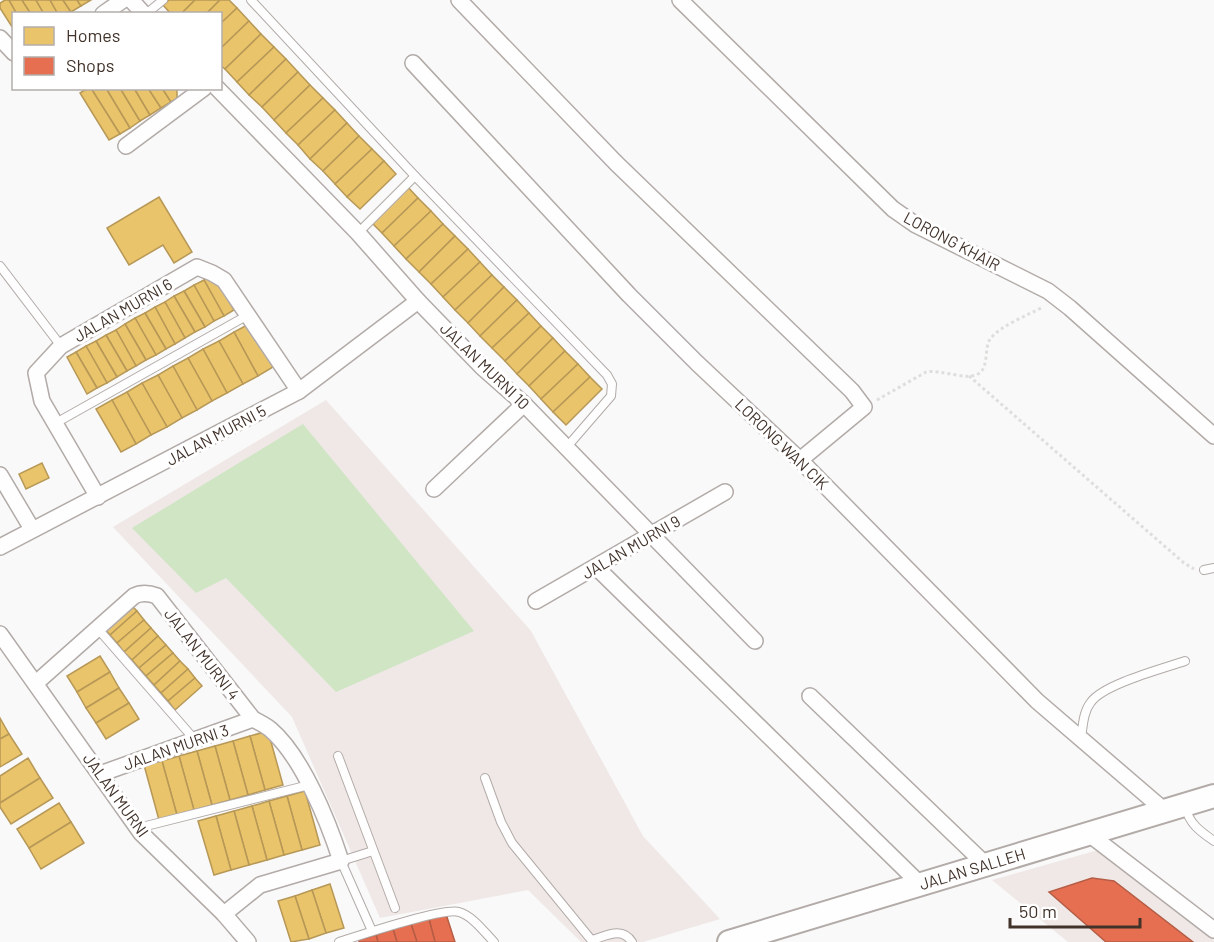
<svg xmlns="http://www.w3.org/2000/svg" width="1214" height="942" viewBox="0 0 1214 942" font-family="Barlow,sans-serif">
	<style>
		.built { fill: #efe8e6 }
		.green { fill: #cfe5c4 }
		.homes { fill: #e9c46a; stroke: #b79857; stroke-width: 1.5 }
		.shops { fill: #e76f51; stroke: #b55d45; stroke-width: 1.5 }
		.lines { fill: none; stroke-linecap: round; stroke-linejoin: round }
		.service-casing { stroke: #b2aba8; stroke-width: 10 }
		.minor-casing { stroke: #b2aba8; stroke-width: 18 }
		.primary-casing { stroke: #b2aba8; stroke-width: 26 }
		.path { stroke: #dfdedd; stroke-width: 3; stroke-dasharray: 3 3; stroke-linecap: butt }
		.service { stroke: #fefefe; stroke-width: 8 }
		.minor { stroke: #fefefe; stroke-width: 15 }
		.primary { stroke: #fefefe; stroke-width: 22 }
		.labels { text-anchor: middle; stroke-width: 6; stroke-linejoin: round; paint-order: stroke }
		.street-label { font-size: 16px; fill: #41322a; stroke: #fff }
	</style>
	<rect width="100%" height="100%" fill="#f9f9f9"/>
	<!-- built -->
	<g class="built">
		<polygon points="326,400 531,631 643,836 720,919 643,942 581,942 528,890 380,918 292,717 113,527"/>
		<polygon points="1098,850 1214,940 1214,942 1068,942 992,880"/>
	</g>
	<!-- green -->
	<polygon class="green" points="303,424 474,631 336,692 226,578 196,593 132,528"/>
	<!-- homes -->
	<g class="homes">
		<polygon points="5,0 9,0 17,14 14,14 14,30 0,8 0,3"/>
		<polygon points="9,0 22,0 31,14 17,14"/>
		<polygon points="22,0 36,0 44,14 31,14"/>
		<polygon points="36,0 50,0 58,14 44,14"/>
		<polygon points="50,0 63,0 71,12 58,14"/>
		<polygon points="63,0 77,0 81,6 71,12"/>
		<polygon points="77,0 91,0 81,6"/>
		<polygon points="169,0 195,0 181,14 171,14 163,5"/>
		<polygon points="195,0 220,0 206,14 181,14"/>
		<polygon points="220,0 229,0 237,8 220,24 220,14 206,14"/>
		<polygon points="237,8 249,21 220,49 220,24"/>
		<polygon points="249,21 261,34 225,69 220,65 220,49"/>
		<polygon points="261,34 274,47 237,82 225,69"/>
		<polygon points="274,47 286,59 249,95 237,82"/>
		<polygon points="286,59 298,72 262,107 249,95"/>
		<polygon points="298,72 310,85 274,120 262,107"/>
		<polygon points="310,85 323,98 286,133 274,120"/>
		<polygon points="88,88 91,88 120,134 109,140 80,93"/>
		<polygon points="91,88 106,88 130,128 120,134"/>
		<polygon points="106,88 120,88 140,121 130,128"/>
		<polygon points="120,88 134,88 150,115 140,121"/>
		<polygon points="134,88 148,88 161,108 150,115"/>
		<polygon points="148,88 162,88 171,102 161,108"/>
		<polygon points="162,88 177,88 177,99 171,102"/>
		<polygon points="323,98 335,110 298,145 286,133"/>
		<polygon points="335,110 347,123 310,159 298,145"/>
		<polygon points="347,123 359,136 323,171 310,159"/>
		<polygon points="359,136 372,149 335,184 323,171"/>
		<polygon points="372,149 384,161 347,197 335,184"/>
		<polygon points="384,161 396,174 360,209 347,197"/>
		<polygon points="406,185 418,198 382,233 370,221"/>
		<polygon points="159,197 192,252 174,263 163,245 129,265 107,228"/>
		<polygon points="418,198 431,211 394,246 382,233"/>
		<polygon points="431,211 443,224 406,259 394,246"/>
		<polygon points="443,224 455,236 419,272 406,259"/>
		<polygon points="455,236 468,249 431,284 419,272"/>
		<polygon points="468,249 480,262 443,297 431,284"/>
		<polygon points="480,262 492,275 455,310 443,297"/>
		<polygon points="213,274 234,310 224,316 204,280"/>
		<polygon points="492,275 504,287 468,323 455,310"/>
		<polygon points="204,280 224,316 214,321 194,285"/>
		<polygon points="194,285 214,321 205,327 184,291"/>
		<polygon points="504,287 517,300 480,336 468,323"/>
		<polygon points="184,291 205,327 195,332 174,296"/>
		<polygon points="174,296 195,332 185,338 165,302"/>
		<polygon points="517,300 529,313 492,348 480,336"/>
		<polygon points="165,302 185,338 175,344 155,307"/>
		<polygon points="155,307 175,344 166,349 145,313"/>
		<polygon points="145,313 166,349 156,355 135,318"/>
		<polygon points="529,313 541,326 505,361 492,348"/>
		<polygon points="135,318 156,355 146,360 125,324"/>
		<polygon points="125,324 146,360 136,366 116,330"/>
		<polygon points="249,324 273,367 258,376 234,332"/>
		<polygon points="541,326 553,338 517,374 505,361"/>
		<polygon points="116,330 136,366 127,371 106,335"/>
		<polygon points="234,332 258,376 243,384 219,341"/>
		<polygon points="106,335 127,371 117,377 96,341"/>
		<polygon points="553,338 565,351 529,386 517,374"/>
		<polygon points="96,341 117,377 107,383 86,346"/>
		<polygon points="219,341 243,384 227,393 203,349"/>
		<polygon points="86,346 107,383 97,388 76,352"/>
		<polygon points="203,349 227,393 212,401 188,358"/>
		<polygon points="565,351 578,364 541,399 529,386"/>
		<polygon points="76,352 97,388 87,394 67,357"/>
		<polygon points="188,358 212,401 197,410 173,366"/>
		<polygon points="578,364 590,377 553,412 541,399"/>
		<polygon points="173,366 197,410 182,418 158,375"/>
		<polygon points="158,375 182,418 167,427 142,383"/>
		<polygon points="590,377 602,389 566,425 553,412"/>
		<polygon points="142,383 167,427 151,435 127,392"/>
		<polygon points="127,392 151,435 136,444 112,400"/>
		<polygon points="112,400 136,444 121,452 96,409"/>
		<polygon points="42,463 49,478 26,489 19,474"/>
		<polygon points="129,603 137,611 110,635 103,627"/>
		<polygon points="137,611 144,620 117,643 110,635"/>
		<polygon points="144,620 151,628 124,652 117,643"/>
		<polygon points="151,628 158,636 132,660 124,652"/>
		<polygon points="158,636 166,645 139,668 132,660"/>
		<polygon points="166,645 173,653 146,676 139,668"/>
		<polygon points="173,653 180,661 154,685 146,676"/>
		<polygon points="100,656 110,672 77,692 67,676"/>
		<polygon points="180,661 188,669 161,693 154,685"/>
		<polygon points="188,669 195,678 168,701 161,693"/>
		<polygon points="110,672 119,688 86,708 77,692"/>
		<polygon points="195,678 202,686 175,710 168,701"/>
		<polygon points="119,688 129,703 96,723 86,708"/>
		<polygon points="129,703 139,719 106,739 96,723"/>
		<polygon points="0,718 9,734 0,739"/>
		<polygon points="268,731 283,785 265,790 250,736"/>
		<polygon points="9,734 22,754 0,767 0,739"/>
		<polygon points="250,736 265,790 248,795 233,741"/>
		<polygon points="233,741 248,795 230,800 215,746"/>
		<polygon points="215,746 230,800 212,805 197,751"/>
		<polygon points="197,751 212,805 194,810 179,756"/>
		<polygon points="179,756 194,810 177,815 162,761"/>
		<polygon points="28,758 40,778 0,803 0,776"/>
		<polygon points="162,761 177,815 159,820 144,765"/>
		<polygon points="40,778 53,798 11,824 0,807 0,803"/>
		<polygon points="305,791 320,845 302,850 287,796"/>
		<polygon points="287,796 302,850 284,855 269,801"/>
		<polygon points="269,801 284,855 267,860 252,806"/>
		<polygon points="59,803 71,822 29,848 17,829"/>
		<polygon points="252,806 267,860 249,865 234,811"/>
		<polygon points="234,811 249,865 231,870 216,816"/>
		<polygon points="216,816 231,870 214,875 198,821"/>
		<polygon points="71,822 84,843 41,869 29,848"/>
		<polygon points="330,884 344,928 326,933 312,890"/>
		<polygon points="312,890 326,933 309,939 295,896"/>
		<polygon points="295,896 309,939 291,942 278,901"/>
	</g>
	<!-- shops -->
	<g class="shops">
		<polygon points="1092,878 1114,881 1193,942 1106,942 1049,892"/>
		<polygon points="446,914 455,942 435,942 429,919"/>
		<polygon points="429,919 435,942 417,942 411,924"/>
		<polygon points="411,924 417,942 397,942 393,929"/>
		<polygon points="393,929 397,942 378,942 376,935"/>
		<polygon points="376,935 378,942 359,942 359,940"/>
	</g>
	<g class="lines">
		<defs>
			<g id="service">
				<polyline points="251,0 415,176 607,375 612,384 611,396 566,448"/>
				<polyline points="146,14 163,0"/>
				<polyline points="358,233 415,176"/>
				<polyline points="0,266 61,346"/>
				<polyline points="54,424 248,315"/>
				<polyline points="1204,570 1214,568"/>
				<polyline points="98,629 195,740"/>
				<path d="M1081,738C1083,726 1083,712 1091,702C1104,684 1162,669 1185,661"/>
				<polyline points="338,756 395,908"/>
				<polyline points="485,778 501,822 512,843 593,942"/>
				<path d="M1186,807C1188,823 1201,832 1214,841"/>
				<polyline points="138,828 309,785"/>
				<polyline points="372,931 341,861 373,851"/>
				<path d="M592,940C606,936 622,926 632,942"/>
				<path d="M339,942C358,936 444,907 459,912C473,916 485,933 494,942"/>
			</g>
			<g id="minor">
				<polyline points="131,0 144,14"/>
				<polyline points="459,0 616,163 852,391 864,407 800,460"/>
				<polyline points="680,0 893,209 916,225 1048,291 1070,308 1214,436"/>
				<polyline points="103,14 123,0"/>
				<polyline points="0,38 14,53"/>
				<polyline points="413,63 629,295 697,363 800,460 1037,701 1165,811"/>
				<polyline points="217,88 358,233 418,301 482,367 524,404 755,641"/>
				<polyline points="126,146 204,88"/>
				<polyline points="0,475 32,529"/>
				<polyline points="434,489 524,404"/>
				<polyline points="98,497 42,401 36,373 61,346 197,267 212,273 224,280 299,391"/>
				<polyline points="0,547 299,391 418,301"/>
				<polyline points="597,568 921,885"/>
				<polyline points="536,601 725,492"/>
				<polyline points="0,634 141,833 224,914 248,942"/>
				<path d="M36,683L134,596C142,592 149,593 157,596L253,719C259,722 265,725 270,729C302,756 328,821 341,861L260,885L224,914"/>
				<polyline points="810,696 986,865"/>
				<polyline points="100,774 253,719"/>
				<polyline points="1089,834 1214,930"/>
			</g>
			<g id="primary">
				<path id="s1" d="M729,942L1214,796"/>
			</g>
		</defs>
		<!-- service casing -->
		<use href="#service" class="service-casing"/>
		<!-- minor casing -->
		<use href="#minor" class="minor-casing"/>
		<!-- primary casing -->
		<use href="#primary" class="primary-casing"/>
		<!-- path -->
		<g class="path">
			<polyline points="969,376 1184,563 1194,569"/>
			<path d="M877,400L926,372C941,369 966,381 978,374C989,368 984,349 990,339C1000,326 1028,315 1043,307"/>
		</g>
		<!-- service -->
		<use href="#service" class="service"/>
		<!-- minor -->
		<use href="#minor" class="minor"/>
		<!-- primary -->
		<use href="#primary" class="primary"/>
	</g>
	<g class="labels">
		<!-- street labels -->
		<g class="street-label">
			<text transform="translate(952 241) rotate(28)" y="6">LORONG KHAIR</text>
			<text transform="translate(123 310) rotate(-30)" y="6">JALAN MURNI 6</text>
			<text transform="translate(485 366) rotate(44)" y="6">JALAN MURNI 10</text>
			<text transform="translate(216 435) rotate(-28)" y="6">JALAN MURNI 5</text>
			<text transform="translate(782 444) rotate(44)" y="6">LORONG WAN CIK</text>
			<text transform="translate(631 547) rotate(-30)" y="6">JALAN MURNI 9</text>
			<text transform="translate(202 654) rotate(52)" y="6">JALAN MURNI 4</text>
			<text transform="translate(176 747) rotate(-19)" y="6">JALAN MURNI 3</text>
			<text transform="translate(116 795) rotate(54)" y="6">JALAN MURNI</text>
			<text dy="6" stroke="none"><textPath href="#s1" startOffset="254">JALAN SALLEH</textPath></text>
		</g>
	</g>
	<!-- legend -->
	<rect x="12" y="12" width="210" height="78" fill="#ffffff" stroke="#b3adaa" stroke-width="1.5"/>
	<rect x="24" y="27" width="30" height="18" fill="#e9c46a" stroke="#b3adaa" stroke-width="1.5"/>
	<text x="66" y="42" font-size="18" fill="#41322a">Homes</text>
	<rect x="24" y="57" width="30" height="18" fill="#e76f51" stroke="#b3adaa" stroke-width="1.5"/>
	<text x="66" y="72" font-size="18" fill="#41322a">Shops</text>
	<!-- scale -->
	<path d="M1010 918v9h130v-9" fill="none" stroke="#41322a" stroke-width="3"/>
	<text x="1019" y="918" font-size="18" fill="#41322a" stroke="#ffffff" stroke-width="4.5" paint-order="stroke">50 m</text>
</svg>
